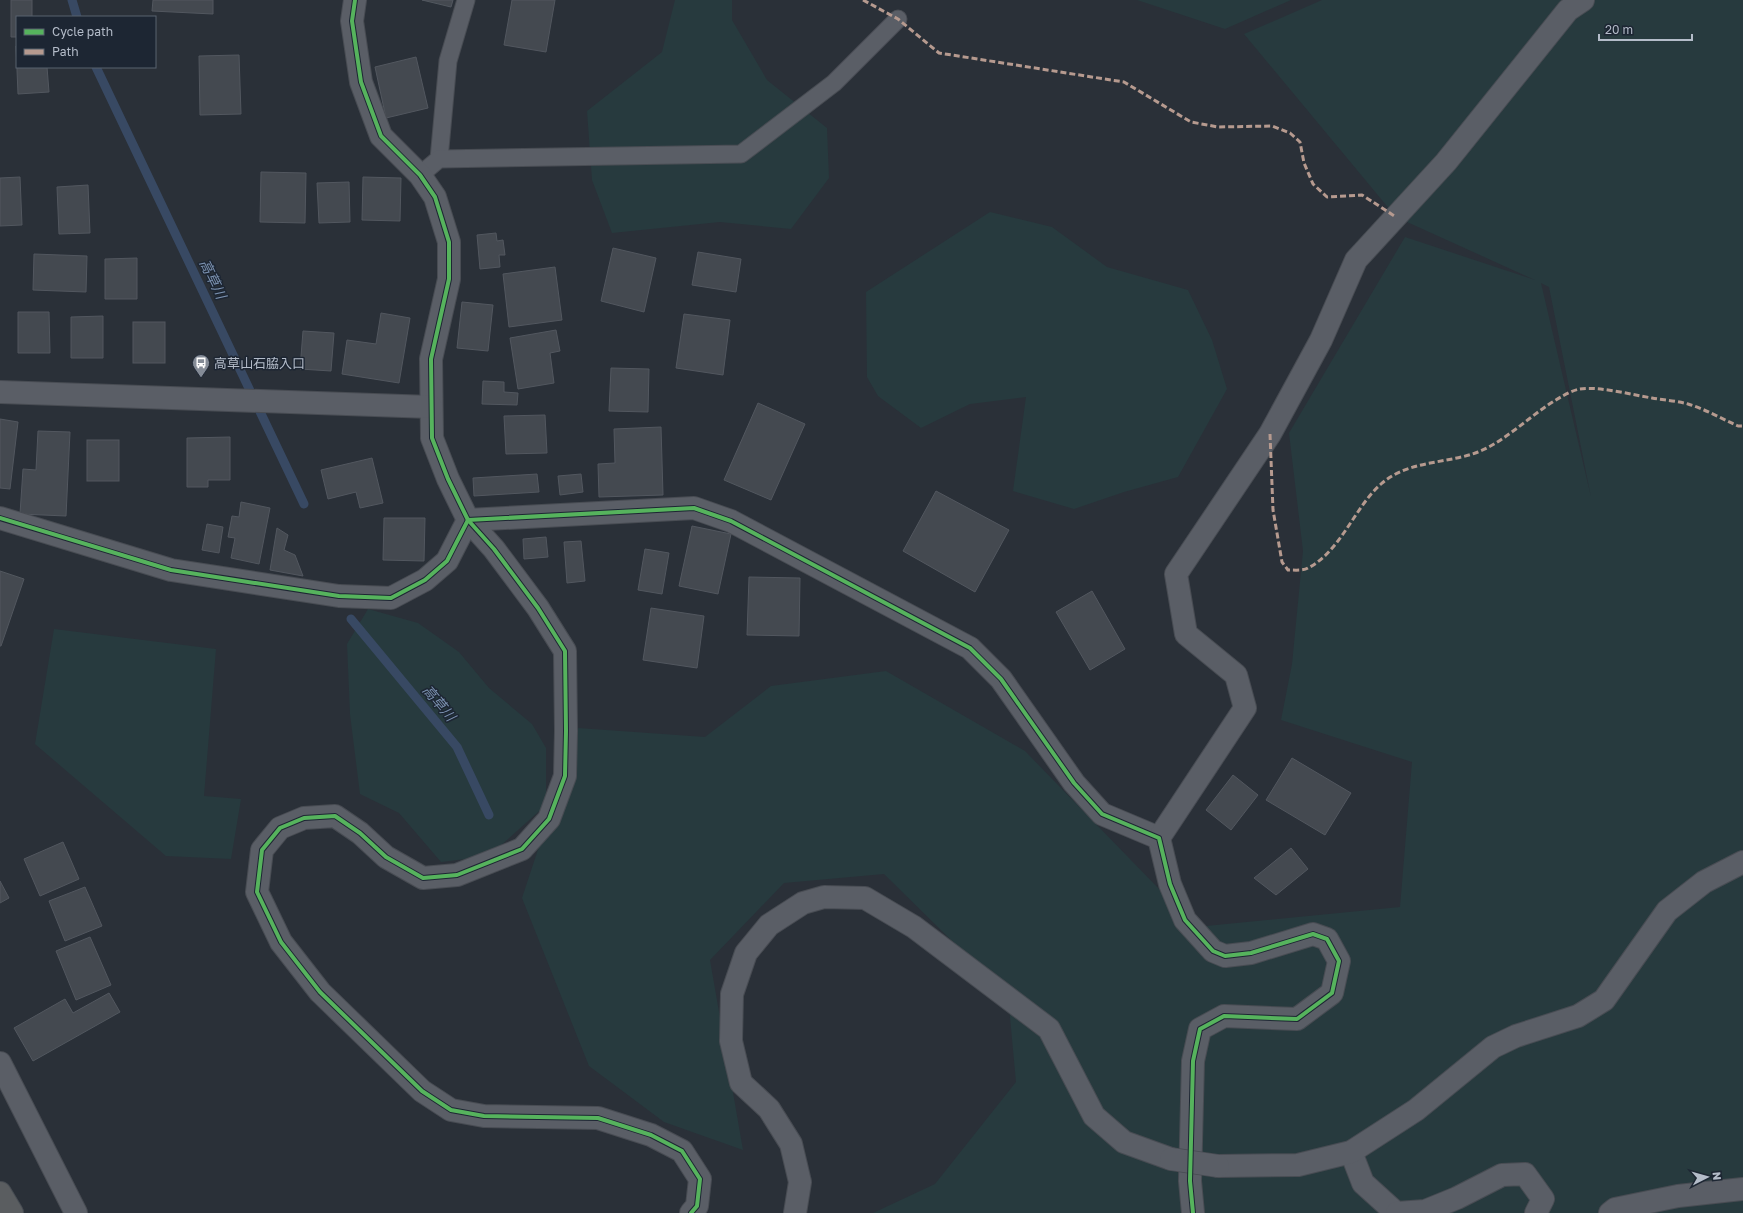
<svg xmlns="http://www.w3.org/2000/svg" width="1743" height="1213" viewBox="0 0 1743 1213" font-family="'Golos Text','Noto Sans JP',sans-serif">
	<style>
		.green { fill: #273a3e; fill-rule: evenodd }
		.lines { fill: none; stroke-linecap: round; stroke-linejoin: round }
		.stream { stroke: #384963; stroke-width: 9 }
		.building { fill: #444950; stroke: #52575f }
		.service-casing { stroke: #484c53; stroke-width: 19 }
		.minor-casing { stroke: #484c53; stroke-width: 24 }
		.motorway-casing { stroke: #474c53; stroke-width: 24 }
		.service { stroke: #5a5e66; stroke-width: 17 }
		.minor { stroke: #5a5e66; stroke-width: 22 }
		.motorway { stroke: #5a5d60; stroke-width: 22 }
		.minor-bridge-casing { stroke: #484c53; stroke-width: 24; stroke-linecap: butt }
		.minor-bridge { stroke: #5a5e66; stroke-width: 22 }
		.quiet { stroke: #b69a8f; stroke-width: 3; stroke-dasharray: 6 3; stroke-linecap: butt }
		.cycleway-casing { stroke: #1d2633; stroke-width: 6 }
		.cycleway { stroke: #56b35d; stroke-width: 4 }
		.labels { text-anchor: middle; stroke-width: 3; stroke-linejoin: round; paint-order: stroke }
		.poi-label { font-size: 13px; fill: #b4bcc9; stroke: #1d2633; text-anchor: start }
		.water-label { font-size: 14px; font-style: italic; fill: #7c92b1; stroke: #1d2633 }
	</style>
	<rect width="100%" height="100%" fill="#2a3038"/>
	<!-- green -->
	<g class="green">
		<polygon points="675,0 732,0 732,20 767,80 827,128 829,178 791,229 720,222 612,233 592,180 587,111 662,52"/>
		<polygon points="1137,0 1291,0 1225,29"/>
		<path d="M1322,0H1743V1213H873L935,1184L1016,1082L1008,996L884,874L784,883L710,960L743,1150L664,1122L589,1066L522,898L578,728L705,737L771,686L886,671L1025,751L1196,927L1400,907L1412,762L1281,720L1292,664L1303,551L1289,433L1405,237L1535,280L1396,217L1244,34ZM1541,283L1549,287L1591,497Z"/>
		<polygon points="990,212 1052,227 1107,267 1188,290 1212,340 1227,389 1178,477 1124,492 1074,509 1013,491 1026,397 970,404 921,428 878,396 867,377 866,292"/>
		<polygon points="368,609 418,623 459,652 489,688 532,724 546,748 546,805 489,856 441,862 399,813 360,794 350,714 347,644"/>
		<polygon points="54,629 216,649 204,796 241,799 231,859 166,856 35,744"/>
	</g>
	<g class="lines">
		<!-- stream -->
		<g class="stream">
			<polyline points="72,0 77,17"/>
			<polyline points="96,67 304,504"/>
			<polyline points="351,619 457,747 489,815"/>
		</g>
	</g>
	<!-- building -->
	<g class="building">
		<polygon points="11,0 32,0 32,17 17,17 17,37 11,37"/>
		<polygon points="153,0 213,0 213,14 152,11"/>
		<polygon points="422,0 453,0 451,7"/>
		<polygon points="512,0 555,0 546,52 504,45"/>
		<polygon points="16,46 17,46 17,67 47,67 49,92 18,94"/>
		<polygon points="239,55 241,114 200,115 199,56"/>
		<polygon points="416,57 428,108 386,118 375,67"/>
		<polygon points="261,172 306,173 305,223 260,222"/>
		<polygon points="20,177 22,225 0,226 0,178"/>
		<polygon points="363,177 401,178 400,221 362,220"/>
		<polygon points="349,182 350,222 319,223 317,183"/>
		<polygon points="88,185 90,233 59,234 57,187"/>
		<polygon points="496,233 497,241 503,240 505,255 499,255 500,267 480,269 477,235"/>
		<polygon points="613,248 656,258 644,312 601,301"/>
		<polygon points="698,252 741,259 736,292 692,285"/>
		<polygon points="34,254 87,256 86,292 33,290"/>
		<polygon points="137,258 137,299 105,299 105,259"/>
		<polygon points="555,267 562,320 509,327 503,274"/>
		<polygon points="462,302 493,305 488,351 457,348"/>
		<polygon points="18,312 49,312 50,353 18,353"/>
		<polygon points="381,313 410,318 399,383 342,374 347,340 376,344"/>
		<polygon points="684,314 730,320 723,375 676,368"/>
		<polygon points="103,316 103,358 71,358 71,317"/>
		<rect x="133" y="322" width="32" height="41"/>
		<polygon points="556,330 560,351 550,353 554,383 518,389 510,338"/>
		<polygon points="303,331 334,333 331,371 300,369"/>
		<polygon points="611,368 649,369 648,412 609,411"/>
		<polygon points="483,381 504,382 504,392 518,393 517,405 482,404"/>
		<polygon points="758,403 805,424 771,500 724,480"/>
		<polygon points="545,415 547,453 506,454 504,416"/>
		<polygon points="0,419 18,422 10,489 0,488"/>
		<polygon points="661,427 663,495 599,497 598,464 615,463 614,429"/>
		<polygon points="38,431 70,432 66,516 20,514 23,469 36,470"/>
		<polygon points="230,437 230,480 208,480 208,487 187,487 187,438"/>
		<rect x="87" y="440" width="32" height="41"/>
		<polygon points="372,458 383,503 360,508 356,492 328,499 321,470"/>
		<polygon points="537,474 539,492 474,496 473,478"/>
		<polygon points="581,474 583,492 560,495 558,476"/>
		<polygon points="936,491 1009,530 975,592 903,551"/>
		<polygon points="241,502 270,508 259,564 231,558 235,538 228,537 232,516 239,517"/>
		<polygon points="384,518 425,518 424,561 383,560"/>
		<polygon points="207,524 223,527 219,553 202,550"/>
		<polygon points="692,526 731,534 718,594 679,586"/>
		<polygon points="277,528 288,535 284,550 295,555 303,576 270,570"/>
		<polygon points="546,537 548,557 524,559 523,539"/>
		<polygon points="581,541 585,581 567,583 564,542"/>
		<polygon points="645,549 669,553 662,594 638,590"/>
		<polygon points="0,571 24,579 1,646 0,646"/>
		<polygon points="749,577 800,578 799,636 747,635"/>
		<polygon points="1092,591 1125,649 1090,670 1056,612"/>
		<polygon points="651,608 704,616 697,668 643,660"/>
		<polygon points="1292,758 1351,793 1325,835 1266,800"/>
		<polygon points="1233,775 1258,795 1231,830 1206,810"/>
		<polygon points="63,842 79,879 40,896 24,859"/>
		<polygon points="1291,848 1308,869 1276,895 1254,878"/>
		<polygon points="0,881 9,898 0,903"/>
		<polygon points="85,887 102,926 65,941 49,901"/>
		<polygon points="90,937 111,985 76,1000 56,951"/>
		<polygon points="109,993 120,1012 33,1061 14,1028 65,999 73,1013"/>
	</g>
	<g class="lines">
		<defs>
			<g id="service">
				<polyline points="439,159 448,61 466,0"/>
				<polyline points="420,175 439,159 741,154 834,83 898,19"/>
			</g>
			<g id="minor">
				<polyline points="355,0 352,21 361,82 381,136 420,175 435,197 449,242 449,279 431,359 432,438 448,479 468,520 494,549 538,608 565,651 566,731 565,776 549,819 522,849 457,875 423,878 386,857 360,833 335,816 304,818 280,828 262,850 257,892 281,942 320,992 422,1091 451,1110 484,1116 598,1118 651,1135 682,1151 700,1179 697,1206 691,1213"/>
				<polyline points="0,392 431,407"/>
				<polyline points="0,518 171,570 339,596 391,598 425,580 447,561 468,520 694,508 731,521 970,648 1001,679 1074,783 1102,814 1159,838 1170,884 1185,920 1213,951 1225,956 1251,953 1313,934 1327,939 1339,961 1332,993 1297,1019 1224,1016 1200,1029 1193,1061 1190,1181 1193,1213"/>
				<polyline points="1159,838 1245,708 1236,675 1186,634 1176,574 1270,434 1321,340 1356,260 1446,162 1568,10 1583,0"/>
				<polyline points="0,1063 76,1213"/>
				<polyline points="1351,1152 1363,1183 1396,1213"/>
				<polyline points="1218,1166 1298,1165 1351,1152 1416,1110 1493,1047 1516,1036 1578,1016 1604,1000 1667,911 1704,882 1743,862"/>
				<polyline points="795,1213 800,1182 791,1144 769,1109 741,1083 731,1041 732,994 746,953 769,925 803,903 824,897 865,898 914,927 1049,1029 1094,1116 1124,1142 1171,1159"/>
				<polyline points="1397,1213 1425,1211 1457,1198 1502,1175 1525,1174 1543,1199 1536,1213"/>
				<polyline points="1610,1213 1615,1209 1678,1196 1743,1189"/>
			</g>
			<polyline id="motorway" points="0,1193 12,1213"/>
		</defs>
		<!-- service casing -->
		<use href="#service" class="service-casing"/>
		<!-- minor casing -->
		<use href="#minor" class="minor-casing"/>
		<!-- motorway casing -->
		<use href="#motorway" class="motorway-casing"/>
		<!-- service -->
		<use href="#service" class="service"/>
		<!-- minor -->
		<use href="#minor" class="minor"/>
		<!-- motorway -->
		<use href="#motorway" class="motorway"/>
		<defs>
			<polyline id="minor-bridge" points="1171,1159 1218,1166"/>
		</defs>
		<!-- minor-bridge casing -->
		<use href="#minor-bridge" class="minor-bridge-casing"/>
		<!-- minor-bridge -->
		<use href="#minor-bridge" class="minor-bridge"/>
		<!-- quiet -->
		<g class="quiet">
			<polyline points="863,0 898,19 939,53 1124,82 1191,122 1218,127 1272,126 1290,133 1300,142 1304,163 1313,184 1327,197 1362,195 1396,217"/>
			<path d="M1270,434L1273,510L1282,562L1288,570C1294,570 1303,571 1308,568C1341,551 1354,508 1381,484C1408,460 1447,464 1478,452C1508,440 1532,413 1561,397C1566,394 1574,390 1580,389C1599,386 1633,395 1652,398C1664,400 1677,401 1688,404C1705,409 1722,419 1738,426H1743"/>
		</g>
		<defs>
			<g id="cycleway">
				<polyline points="355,0 352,21 361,82 381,136 420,175 435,197 449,242 449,279 431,359 432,438 448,479 468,520 494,549 538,608 565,651 566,731 565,776 549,819 522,849 457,875 423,878 386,857 360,833 335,816 304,818 280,828 262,850 257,892 281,942 320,992 422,1091 451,1110 484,1116 598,1118 651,1135 682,1151 700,1179 697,1206 691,1213"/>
				<polyline points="0,518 171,570 339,596 391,598 425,580 447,561 468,520 694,508 731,521 970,648 1001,679 1074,783 1102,814 1159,838 1170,884 1185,920 1213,951 1225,956 1251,953 1313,934 1327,939 1339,961 1332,993 1297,1019 1224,1016 1200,1029 1193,1061 1190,1181 1193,1213"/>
			</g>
		</defs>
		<!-- cycleway casing -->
		<use href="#cycleway" class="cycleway-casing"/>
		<!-- cycleway -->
		<use href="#cycleway" class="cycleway"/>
	</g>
	<!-- icons -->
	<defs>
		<symbol id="bus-pin" viewBox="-11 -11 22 30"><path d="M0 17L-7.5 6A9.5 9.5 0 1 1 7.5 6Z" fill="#848b96" stroke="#1d2633"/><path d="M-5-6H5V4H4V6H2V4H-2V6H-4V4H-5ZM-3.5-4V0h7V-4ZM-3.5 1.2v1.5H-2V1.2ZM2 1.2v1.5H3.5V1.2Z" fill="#fff"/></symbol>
	</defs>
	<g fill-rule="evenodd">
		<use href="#bus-pin" x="191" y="353" width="20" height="27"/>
	</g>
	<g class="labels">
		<!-- poi labels -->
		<g class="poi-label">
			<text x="214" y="368">高草山石脇入口</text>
		</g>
		<!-- water labels -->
		<g class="water-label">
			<text transform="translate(213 279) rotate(64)" y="5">高草川</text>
			<text transform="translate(439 703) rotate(50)" y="5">高草川</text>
		</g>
	</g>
	<!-- legend -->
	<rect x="16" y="16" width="140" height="52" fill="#1d2633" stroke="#59626f"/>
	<rect x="24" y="29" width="20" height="6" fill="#56b35d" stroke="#59626f"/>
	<text x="52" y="36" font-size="12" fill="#b4bcc9">Cycle path</text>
	<rect x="24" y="49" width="20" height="6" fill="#b69a8f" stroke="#59626f"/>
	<text x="52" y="56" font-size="12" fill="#b4bcc9">Path</text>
	<!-- north arrow -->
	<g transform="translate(1707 1177) rotate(84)" stroke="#1d2633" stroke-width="3" paint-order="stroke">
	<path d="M0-3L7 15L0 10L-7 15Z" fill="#b4bcc9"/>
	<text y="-6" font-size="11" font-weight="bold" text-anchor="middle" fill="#b4bcc9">N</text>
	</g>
	<!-- scale -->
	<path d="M1599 34v6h93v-6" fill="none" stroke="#b4bcc9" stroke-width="2"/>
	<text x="1605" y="34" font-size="12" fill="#b4bcc9" stroke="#1d2633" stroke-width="3" paint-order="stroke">20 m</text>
</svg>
